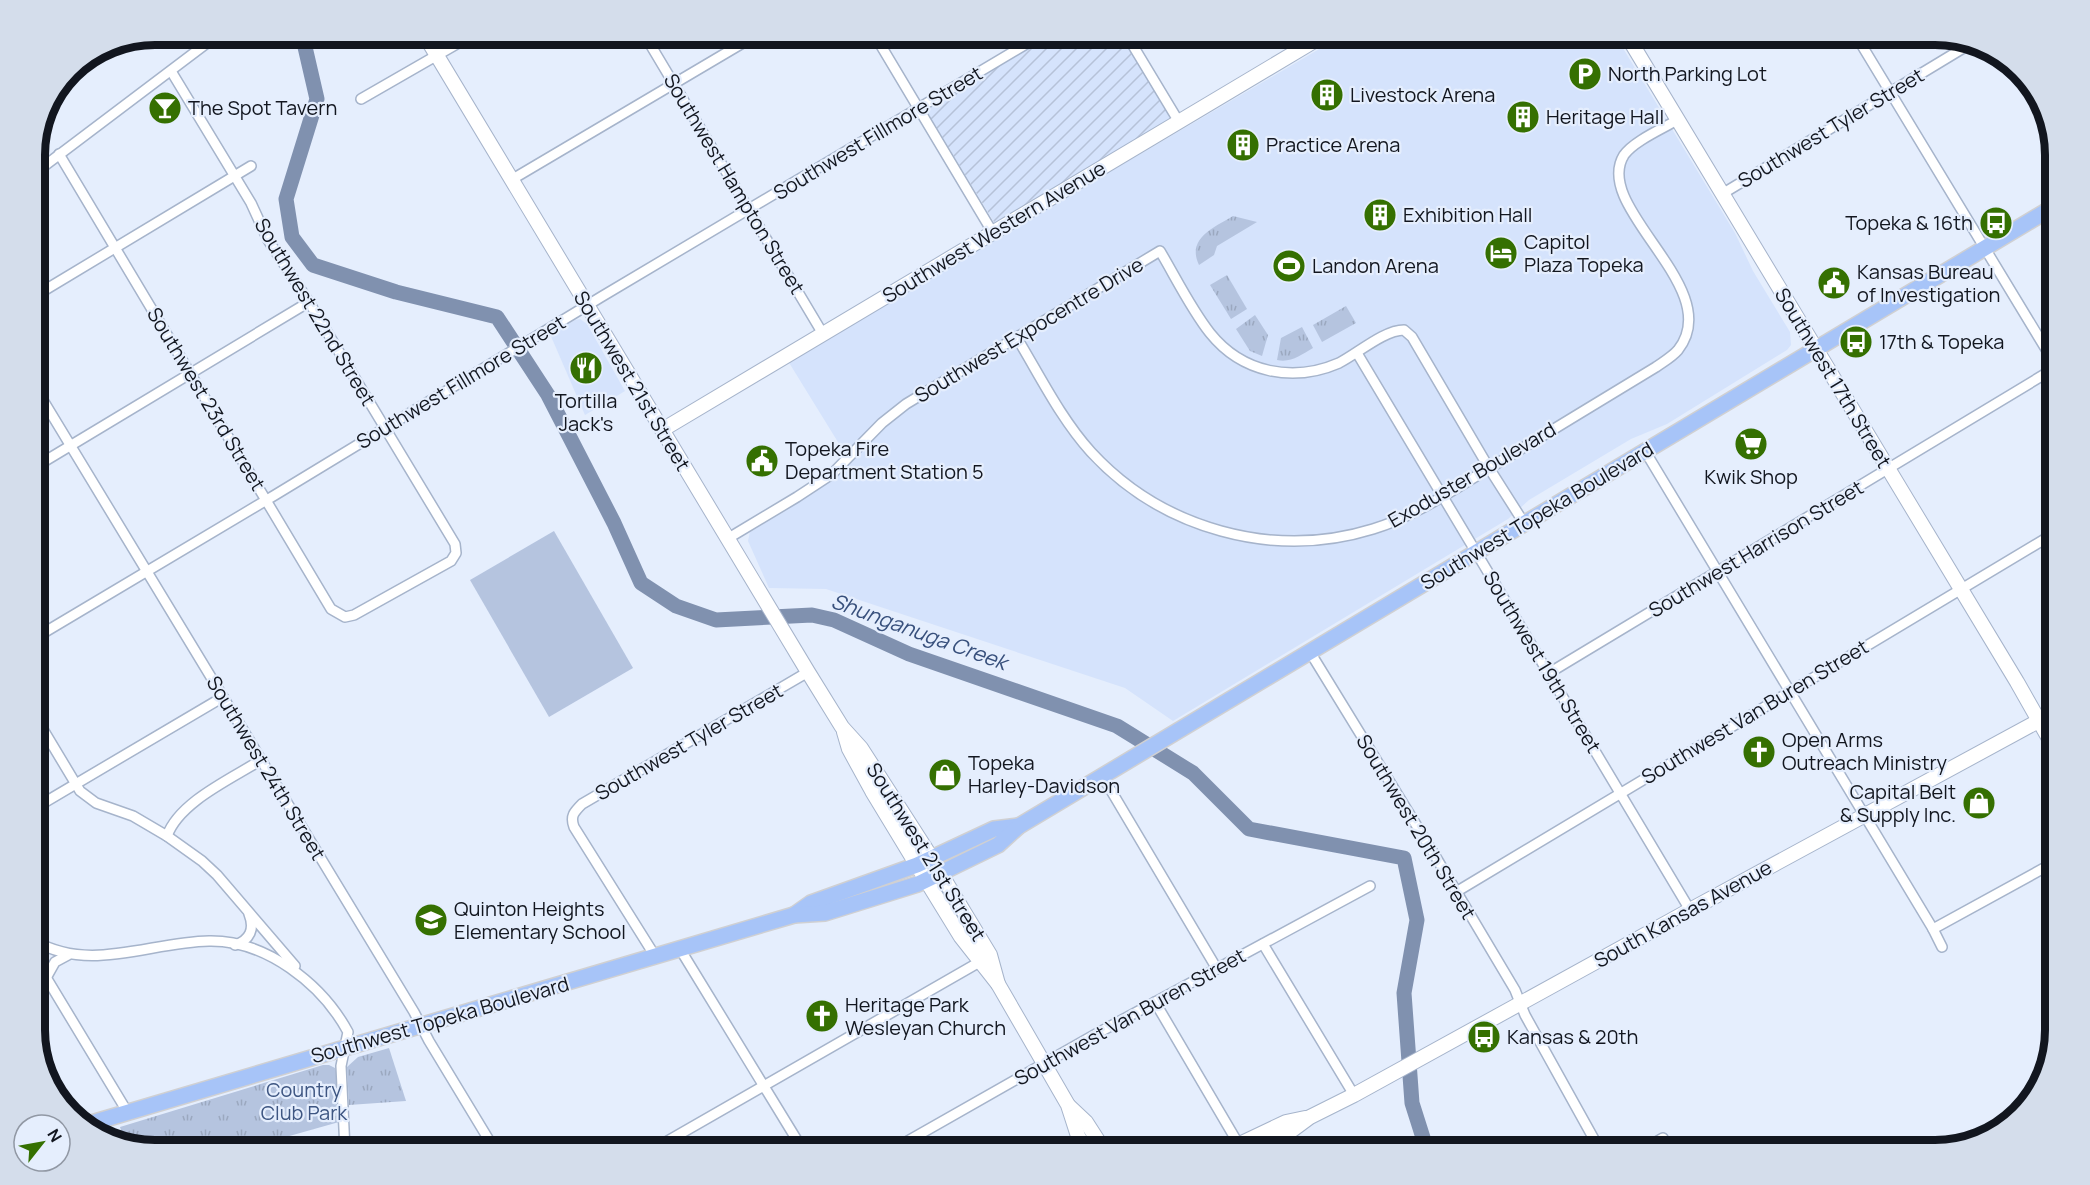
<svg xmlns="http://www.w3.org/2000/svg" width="2090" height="1185" viewBox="0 0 2090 1185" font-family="Manrope,sans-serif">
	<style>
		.built { fill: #d5e3fc }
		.industrial { fill: url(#industrial-furrows) }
		.grass { fill: url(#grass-tufts) }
		.garden { fill: #b5c4df }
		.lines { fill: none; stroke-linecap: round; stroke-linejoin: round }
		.river { stroke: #8091af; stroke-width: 15 }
		.street-casing { stroke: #a6b4cb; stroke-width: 12 }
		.secondary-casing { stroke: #a6b4cb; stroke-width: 16 }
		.primary-casing { stroke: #d0d0d2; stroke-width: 18 }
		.street { stroke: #fff; stroke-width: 9 }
		.secondary { stroke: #fff; stroke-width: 14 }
		.primary { stroke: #a7c4f8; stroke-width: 15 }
		.labels { text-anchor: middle; stroke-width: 4.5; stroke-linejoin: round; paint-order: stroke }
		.poi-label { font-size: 20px; fill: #12161f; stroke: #e5eefd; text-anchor: start }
		.street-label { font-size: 20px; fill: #12161f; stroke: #e5eefd }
		.park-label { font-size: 20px; fill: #3e5682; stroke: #e5eefd }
		.water-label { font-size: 21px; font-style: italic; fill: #38507c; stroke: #e5eefd }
		.rim { fill: none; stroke: #12161f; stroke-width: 8 }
	</style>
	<defs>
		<pattern id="industrial-furrows" width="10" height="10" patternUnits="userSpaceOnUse" patternTransform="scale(1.5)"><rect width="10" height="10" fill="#d5e3fc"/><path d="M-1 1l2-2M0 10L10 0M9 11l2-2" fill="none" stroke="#b6c2d8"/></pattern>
		<pattern id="grass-tufts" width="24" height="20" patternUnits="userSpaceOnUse" patternTransform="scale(1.5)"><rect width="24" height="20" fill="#b5c4df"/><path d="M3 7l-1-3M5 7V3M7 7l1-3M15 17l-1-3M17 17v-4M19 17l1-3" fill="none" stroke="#9ba8bf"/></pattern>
	</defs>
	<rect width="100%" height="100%" fill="#e5eefd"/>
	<!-- built -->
	<g class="built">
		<polygon points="1343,35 1615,35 1735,233 1753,271 1790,332 1791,345 1787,350 1667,424 1631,439 1529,500 1508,519 1173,721 1125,688 826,589 769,588 748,541 750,532 810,495 849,460 788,361"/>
		<polygon points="580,319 587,324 625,391 585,415 550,334 575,320"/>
	</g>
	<!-- industrial -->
	<polygon class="industrial" points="1122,34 1169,113 1170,119 997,223 994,222 930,117 927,111 928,108 1049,35"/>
	<!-- grass -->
	<g class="grass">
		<path d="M1233,216L1257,222L1217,246L1214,255L1199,265C1186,238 1215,227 1233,216Z"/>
		<polygon points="1227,275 1247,309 1231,319 1210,285"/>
		<polygon points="1346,306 1356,323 1322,342 1313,325"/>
		<polygon points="1255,315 1268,335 1262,356 1250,351 1236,329"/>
		<path d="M1302,327L1313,348C1301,355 1291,363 1277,360L1281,338Z"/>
		<polygon points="389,1048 406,1101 349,1105 347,1067 358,1057"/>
		<polygon points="323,1065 329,1065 335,1068 337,1074 339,1122 240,1150 155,1150 125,1143 120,1127"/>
	</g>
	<!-- garden -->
	<polygon class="garden" points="554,531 633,668 549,717 470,580"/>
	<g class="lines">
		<!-- river -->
		<polyline class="river" points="302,34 317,99 286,199 292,237 313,265 396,292 497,317 548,395 614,523 641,583 676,606 716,620 812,615 834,620 909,654 1117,726 1193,773 1249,829 1404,858 1417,920 1404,993 1412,1103 1425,1144 1432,1150"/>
		<defs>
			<g id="street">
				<polyline points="644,34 823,334"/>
				<polyline points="874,34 993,233"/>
				<polyline points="1126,34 1179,122"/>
				<polyline points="1855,34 2055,364"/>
				<polyline points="1632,46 1651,34"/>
				<polyline points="361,99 474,34"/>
				<polyline points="59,154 331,609 345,617 354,615 451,561 456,553 455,544 309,302 268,240 251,203 171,71"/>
				<polyline points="35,173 219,34"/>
				<polyline points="511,180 758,34"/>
				<polyline points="1722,194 1970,44"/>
				<polyline points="35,296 251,166"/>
				<path d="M1017,338C1040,376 1061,419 1091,452C1162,529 1273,560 1373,529C1416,516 1454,489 1493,466C1547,433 1602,400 1656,367C1663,362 1672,357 1678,350C1727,288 1591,208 1624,155C1634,141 1662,129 1677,120"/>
				<polyline points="1357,353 1690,910"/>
				<polyline points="35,387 414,1012 429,1041 495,1150"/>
				<polyline points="1645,451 1933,929 1942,947"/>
				<polyline points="35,467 309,302"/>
				<path d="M727,539L797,497L832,474L882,423L906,404L1160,251C1176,278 1191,309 1210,333C1242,373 1293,383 1339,363C1357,354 1384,330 1404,330L1412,337L1489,468L1524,523"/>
				<polyline points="35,638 275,495 601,297 1043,34"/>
				<polyline points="1310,652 1434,854 1515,990 1525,1015 1600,1150"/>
				<polyline points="1549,673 2055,368"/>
				<polyline points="35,716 80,791 96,803 133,816 167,836 202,861 217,875 295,966"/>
				<polyline points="1103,777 1217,969"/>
				<polyline points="35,808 223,697"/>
				<path d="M167,836C179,802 231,779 261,760"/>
				<polyline points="1456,892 2055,533"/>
				<polyline points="1933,929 2055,862"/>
				<path d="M35,941C90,973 150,942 209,941C266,940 322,984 348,1032L341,1066L345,1150"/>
				<polyline points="1263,944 1354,1095"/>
				<path d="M235,945C250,940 255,929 249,914"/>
				<polyline points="680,949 803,1150"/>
				<path d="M655,956L574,827C570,816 574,812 582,804L808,672"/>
				<polyline points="35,959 128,1113"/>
				<polyline points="46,978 55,962 68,955"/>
				<polyline points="1155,1002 1242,1150"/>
				<polyline points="479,1150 492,1146"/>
				<polyline points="652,1150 983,960"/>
				<polyline points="892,1150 1096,1034 1370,886"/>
				<polyline points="1642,1150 1663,1138"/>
			</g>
			<g id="secondary">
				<polyline points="424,34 808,672 842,727 861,748 924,846 990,955 998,984"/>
				<polyline points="1626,34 2017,682 2055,749"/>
				<polyline points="662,430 1326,34"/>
				<polyline points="844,732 849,749 872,791 926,880 961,937 998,984 1068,1105 1078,1136 1086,1150"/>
				<polyline points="1069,1106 1086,1122 1104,1150"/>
				<polyline points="1227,1150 1286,1122 1305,1118"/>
				<polyline points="1259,1150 1283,1137 1310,1117 1354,1095 1690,910 2055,712"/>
			</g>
			<g id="primary">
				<polyline points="794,915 811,903 917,865 994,829 1019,826"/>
				<polyline points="85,1125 794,915 825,913 918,884 998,845 1019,826 2055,206"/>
			</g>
		</defs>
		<!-- street casing -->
		<use href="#street" class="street-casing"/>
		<!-- secondary casing -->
		<use href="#secondary" class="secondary-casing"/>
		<!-- primary casing -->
		<use href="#primary" class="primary-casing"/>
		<!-- street -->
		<use href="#street" class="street"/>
		<!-- secondary -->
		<use href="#secondary" class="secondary"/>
		<!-- primary -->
		<use href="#primary" class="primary"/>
	</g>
	<!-- icons -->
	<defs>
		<symbol id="parking-disc" viewBox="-11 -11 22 22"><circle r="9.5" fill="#357001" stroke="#e5eefd"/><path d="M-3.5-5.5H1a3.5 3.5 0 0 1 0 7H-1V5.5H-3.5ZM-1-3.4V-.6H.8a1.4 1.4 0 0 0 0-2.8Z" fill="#fff"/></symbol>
		<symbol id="building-disc" viewBox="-11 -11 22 22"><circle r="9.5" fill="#357001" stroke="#e5eefd"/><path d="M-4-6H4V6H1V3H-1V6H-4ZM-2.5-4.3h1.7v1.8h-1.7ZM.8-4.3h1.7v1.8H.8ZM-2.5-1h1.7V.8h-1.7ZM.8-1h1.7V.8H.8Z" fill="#fff"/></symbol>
		<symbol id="bar-disc" viewBox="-11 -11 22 22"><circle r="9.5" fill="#357001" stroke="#e5eefd"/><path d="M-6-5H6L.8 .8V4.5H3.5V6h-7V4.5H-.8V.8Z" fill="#fff"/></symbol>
		<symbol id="bus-disc" viewBox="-11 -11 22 22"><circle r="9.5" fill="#357001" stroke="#e5eefd"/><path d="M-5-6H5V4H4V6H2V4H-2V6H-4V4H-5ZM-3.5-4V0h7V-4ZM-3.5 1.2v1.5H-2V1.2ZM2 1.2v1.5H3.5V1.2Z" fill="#fff"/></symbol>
		<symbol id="hotel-disc" viewBox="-11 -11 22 22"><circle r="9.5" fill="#357001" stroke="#e5eefd"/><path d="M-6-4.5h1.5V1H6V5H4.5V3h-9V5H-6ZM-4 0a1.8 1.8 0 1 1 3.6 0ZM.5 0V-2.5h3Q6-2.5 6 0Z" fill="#fff"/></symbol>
		<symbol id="stadium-disc" viewBox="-11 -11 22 22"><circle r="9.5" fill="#357001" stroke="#e5eefd"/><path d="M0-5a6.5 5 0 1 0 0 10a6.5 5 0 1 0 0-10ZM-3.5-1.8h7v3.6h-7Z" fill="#fff"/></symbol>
		<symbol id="civic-disc" viewBox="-11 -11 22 22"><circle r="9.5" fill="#357001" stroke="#e5eefd"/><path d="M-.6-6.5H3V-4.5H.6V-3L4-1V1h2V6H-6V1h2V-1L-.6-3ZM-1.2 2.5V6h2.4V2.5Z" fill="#fff"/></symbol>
		<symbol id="restaurant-disc" viewBox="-11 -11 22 22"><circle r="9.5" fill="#357001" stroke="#e5eefd"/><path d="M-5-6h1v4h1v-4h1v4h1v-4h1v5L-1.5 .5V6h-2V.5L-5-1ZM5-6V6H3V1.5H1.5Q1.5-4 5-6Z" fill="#fff"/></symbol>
		<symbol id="supermarket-disc" viewBox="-11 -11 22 22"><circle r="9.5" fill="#357001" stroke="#e5eefd"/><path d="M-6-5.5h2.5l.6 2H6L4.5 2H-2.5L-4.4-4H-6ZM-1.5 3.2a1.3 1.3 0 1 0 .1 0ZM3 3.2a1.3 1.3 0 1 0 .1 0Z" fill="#fff"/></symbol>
		<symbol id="church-disc" viewBox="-11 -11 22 22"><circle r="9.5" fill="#357001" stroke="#e5eefd"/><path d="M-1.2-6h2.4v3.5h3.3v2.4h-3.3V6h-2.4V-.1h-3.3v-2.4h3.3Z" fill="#fff"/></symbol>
		<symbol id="shop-disc" viewBox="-11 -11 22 22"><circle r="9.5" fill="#357001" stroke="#e5eefd"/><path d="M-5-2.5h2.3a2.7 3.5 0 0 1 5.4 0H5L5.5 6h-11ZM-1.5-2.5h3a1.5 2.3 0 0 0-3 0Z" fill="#fff"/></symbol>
		<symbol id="school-disc" viewBox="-11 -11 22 22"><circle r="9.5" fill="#357001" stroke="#e5eefd"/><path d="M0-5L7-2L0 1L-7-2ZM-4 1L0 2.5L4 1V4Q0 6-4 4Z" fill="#fff"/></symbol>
	</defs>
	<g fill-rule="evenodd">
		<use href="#parking-disc" x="1566" y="55" width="38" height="38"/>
		<use href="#building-disc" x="1308" y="76" width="38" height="38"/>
		<use href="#bar-disc" x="146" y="89" width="38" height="38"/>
		<use href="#building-disc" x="1504" y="98" width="38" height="38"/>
		<use href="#building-disc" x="1224" y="126" width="38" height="38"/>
		<use href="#building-disc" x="1361" y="196" width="38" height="38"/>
		<use href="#bus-disc" x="1977" y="204" width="38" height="38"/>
		<use href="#hotel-disc" x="1482" y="234" width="38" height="38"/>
		<use href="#stadium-disc" x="1270" y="247" width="38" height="38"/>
		<use href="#civic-disc" x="1815" y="264" width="38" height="38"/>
		<use href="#bus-disc" x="1837" y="323" width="38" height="38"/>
		<use href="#restaurant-disc" x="567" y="349" width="38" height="38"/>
		<use href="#supermarket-disc" x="1732" y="425" width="38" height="38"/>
		<use href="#civic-disc" x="743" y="442" width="38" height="38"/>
		<use href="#church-disc" x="1740" y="733" width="38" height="38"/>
		<use href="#shop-disc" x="926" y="756" width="38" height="38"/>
		<use href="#shop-disc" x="1960" y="784" width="38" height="38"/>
		<use href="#school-disc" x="412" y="901" width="38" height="38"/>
		<use href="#church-disc" x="803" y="997" width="38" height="38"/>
		<use href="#bus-disc" x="1465" y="1018" width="38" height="38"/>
	</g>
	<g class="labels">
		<!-- poi labels -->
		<g class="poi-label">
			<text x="1608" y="81">North Parking Lot</text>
			<text x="1350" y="102">Livestock Arena</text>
			<text x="188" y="115">The Spot Tavern</text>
			<text x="1546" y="124">Heritage Hall</text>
			<text x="1266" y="152">Practice Arena</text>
			<text x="1403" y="222">Exhibition Hall</text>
			<text x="1973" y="230" text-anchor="end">Topeka &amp; 16th</text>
			<text x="1524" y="249">Capitol<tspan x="1524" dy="23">Plaza Topeka</tspan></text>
			<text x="1312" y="273">Landon Arena</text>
			<text x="1857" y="279">Kansas Bureau<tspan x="1857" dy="23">of Investigation</tspan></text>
			<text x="1879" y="349">17th &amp; Topeka</text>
			<text x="586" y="408" text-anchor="middle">Tortilla<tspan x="586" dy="23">Jack's</tspan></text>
			<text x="785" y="456">Topeka Fire<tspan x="785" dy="23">Department Station 5</tspan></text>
			<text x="1751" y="484" text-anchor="middle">Kwik Shop</text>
			<text x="1782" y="747">Open Arms<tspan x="1782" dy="23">Outreach Ministry</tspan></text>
			<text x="968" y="770">Topeka<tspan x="968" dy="23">Harley-Davidson</tspan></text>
			<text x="1956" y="799" text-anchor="end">Capital Belt<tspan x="1956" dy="23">&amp; Supply Inc.</tspan></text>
			<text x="454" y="916">Quinton Heights<tspan x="454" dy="23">Elementary School</tspan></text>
			<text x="845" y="1012">Heritage Park<tspan x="845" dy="23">Wesleyan Church</tspan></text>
			<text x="1507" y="1044">Kansas &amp; 20th</text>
		</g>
		<!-- street labels -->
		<g class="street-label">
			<text transform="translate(1831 128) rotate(-31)" y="7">Southwest Tyler Street</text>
			<text transform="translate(878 133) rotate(-31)" y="7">Southwest Fillmore Street</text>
			<text transform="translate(734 184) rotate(59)" y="7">Southwest Hampton Street</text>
			<text transform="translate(994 232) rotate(-31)" y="7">Southwest Western Avenue</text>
			<text transform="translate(315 312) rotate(59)" y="7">Southwest 22nd Street</text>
			<text transform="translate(1029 330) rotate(-31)" y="7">Southwest Expocentre Drive</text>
			<text transform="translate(1833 378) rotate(59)" y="7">Southwest 17th Street</text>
			<text transform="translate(632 381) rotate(59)" y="7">Southwest 21st Street</text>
			<text transform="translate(461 382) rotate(-31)" y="7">Southwest Fillmore Street</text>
			<text transform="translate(206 399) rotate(59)" y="7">Southwest 23rd Street</text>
			<text transform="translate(1472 475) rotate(-30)" y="7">Exoduster Boulevard</text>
			<text transform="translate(1537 516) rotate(-31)" y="7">Southwest Topeka Boulevard</text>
			<text transform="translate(1756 549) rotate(-31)" y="7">Southwest Harrison Street</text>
			<text transform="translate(1542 662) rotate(59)" y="7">Southwest 19th Street</text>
			<text transform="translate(1755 712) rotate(-31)" y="7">Southwest Van Buren Street</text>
			<text transform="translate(689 742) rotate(-30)" y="7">Southwest Tyler Street</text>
			<text transform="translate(266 768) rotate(59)" y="7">Southwest 24th Street</text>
			<text transform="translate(1416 827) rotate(59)" y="7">Southwest 20th Street</text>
			<text transform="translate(926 852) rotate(58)" y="7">Southwest 21st Street</text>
			<text transform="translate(1683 914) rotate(-29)" y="7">South Kansas Avenue</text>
			<text transform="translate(1130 1017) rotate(-29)" y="7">Southwest Van Buren Street</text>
			<text transform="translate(440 1020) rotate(-16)" y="7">Southwest Topeka Boulevard</text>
		</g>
		<!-- park labels -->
		<g class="park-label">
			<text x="304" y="1097">Country<tspan x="304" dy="23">Club Park</tspan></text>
		</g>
		<!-- water labels -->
		<g class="water-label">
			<text transform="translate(919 632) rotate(20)" y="7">Shunganuga Creek</text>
		</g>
	</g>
	<!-- crop -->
	<path d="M0 0H2090V1185H0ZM155 45H1935A110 110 0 0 1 2045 155V1030A110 110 0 0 1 1935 1140H155A110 110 0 0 1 45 1030V155A110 110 0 0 1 155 45Z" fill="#d4ddeb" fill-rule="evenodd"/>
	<path class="rim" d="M155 45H1935A110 110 0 0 1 2045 155V1030A110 110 0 0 1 1935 1140H155A110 110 0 0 1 45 1030V155A110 110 0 0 1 155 45Z"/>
	<!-- north arrow -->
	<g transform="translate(42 1143) rotate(59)"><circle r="28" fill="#e5eefd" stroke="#9198a4" stroke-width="1.5"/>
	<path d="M0-4.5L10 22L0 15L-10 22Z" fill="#357001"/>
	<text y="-9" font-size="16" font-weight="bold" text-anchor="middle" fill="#12161f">N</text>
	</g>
</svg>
